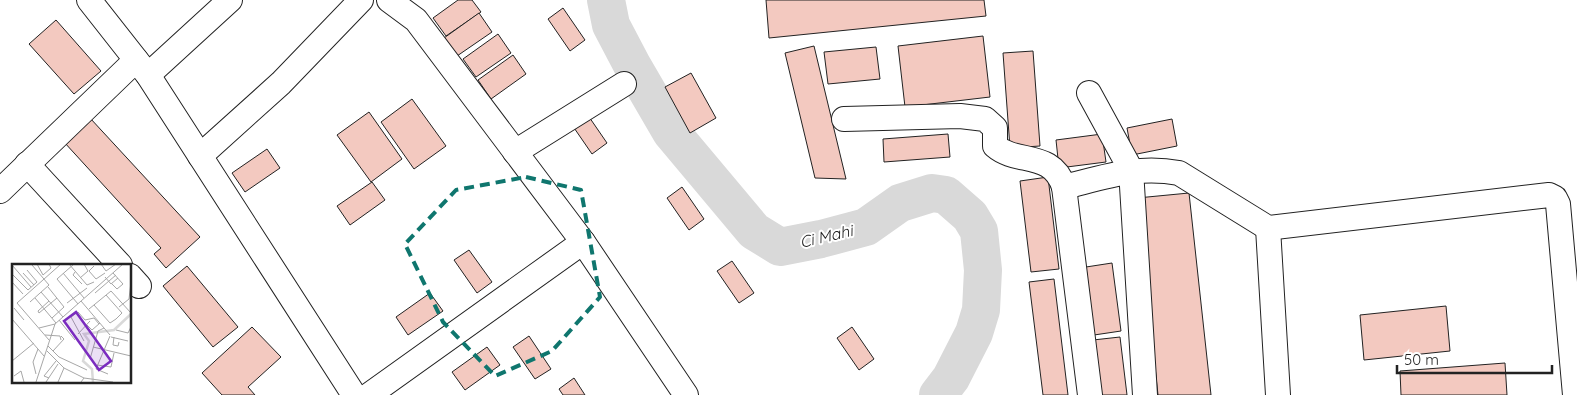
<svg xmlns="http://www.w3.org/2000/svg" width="1577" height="395" viewBox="0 0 1577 395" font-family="Quicksand,sans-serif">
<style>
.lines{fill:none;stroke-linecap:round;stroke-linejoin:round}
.river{stroke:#d9d9d9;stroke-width:38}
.building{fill:#f3c9c0;stroke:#222}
.minor-casing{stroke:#222;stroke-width:26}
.minor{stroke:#fff;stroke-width:24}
.marked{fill:none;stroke:#0f766e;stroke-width:4;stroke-dasharray:10 6;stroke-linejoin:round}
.labels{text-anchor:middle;stroke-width:4;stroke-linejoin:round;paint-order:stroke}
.water-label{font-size:16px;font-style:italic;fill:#222;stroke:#fff}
.inset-river{fill:none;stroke:#d9d9d9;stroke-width:2.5}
.inset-road{fill:none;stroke:#a7a7a7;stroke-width:1}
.view{fill:#7b2cbf;fill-opacity:0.15;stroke:#7b2cbf;stroke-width:2.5}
.inset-edge{fill:none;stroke:#222;stroke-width:2.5}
</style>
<rect width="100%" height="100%" fill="#fff"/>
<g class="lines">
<polyline class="river" points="606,0 611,25 632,65 671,132 754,231 780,247 821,239 866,227 900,203 932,193 946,195 970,216 979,231 983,270 981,310 974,333 951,378 938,395"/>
</g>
<g class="building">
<polygon points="458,0 472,0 481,12 446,36 433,18"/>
<polygon points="766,0 984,0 986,16 769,38"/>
<polygon points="563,8 585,40 570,51 548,19"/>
<polygon points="479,13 492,32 457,56 444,38"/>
<polygon points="56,20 101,71 74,94 29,44"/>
<polygon points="498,34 511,53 476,77 463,59"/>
<polygon points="983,36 990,97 905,107 898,46"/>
<polygon points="814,46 846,179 815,178 785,53"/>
<polygon points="876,47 880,79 828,84 824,52"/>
<polygon points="1033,51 1040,146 1010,148 1003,53"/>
<polygon points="513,55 526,74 491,99 478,80"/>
<polygon points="691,73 716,118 690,133 665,87"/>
<polygon points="412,99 446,146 414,169 381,122"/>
<polygon points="585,111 607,143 592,154 570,122"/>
<polygon points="369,112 402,159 371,182 337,135"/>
<polygon points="90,118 200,237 166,268 154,254 161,248 64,142"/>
<polygon points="1172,119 1177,146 1132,155 1127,128"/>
<polygon points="948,134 950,157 884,162 883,139"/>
<polygon points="1102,134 1106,162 1059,168 1056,140"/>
<polygon points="267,149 280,168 245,192 232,173"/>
<polygon points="1048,177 1059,269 1031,272 1020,181"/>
<polygon points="372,182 385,200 350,225 337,206"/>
<polygon points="682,187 704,219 689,230 667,198"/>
<polygon points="1189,193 1211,395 1158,395 1137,198"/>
<polygon points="469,250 492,282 477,293 454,260"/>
<polygon points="732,261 754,293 739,303 717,271"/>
<polygon points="1112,263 1121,331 1094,335 1086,267"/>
<polygon points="187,266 238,327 213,347 163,286"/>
<polygon points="1054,279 1068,395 1043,395 1029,282"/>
<polygon points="430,293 443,311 408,335 396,317"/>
<polygon points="1446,306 1450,351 1364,360 1360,315"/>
<polygon points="252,327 281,357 248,387 255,395 222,395 202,373"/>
<polygon points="852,327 874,359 859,370 837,338"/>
<polygon points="529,336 551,369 535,379 513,347"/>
<polygon points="1120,337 1127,395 1099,395 1093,340"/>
<polygon points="487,347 500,365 465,390 452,372"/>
<polygon points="1505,363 1507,395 1401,395 1400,371"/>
<polygon points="574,378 585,395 563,395 559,389"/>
</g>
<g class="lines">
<g class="minor-casing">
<g id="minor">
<polyline points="89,0 148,75 354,395"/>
<polyline points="389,0 416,20 583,242 686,395"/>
<polyline points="148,75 230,0"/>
<polyline points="1089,93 1131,170 1145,395"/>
<path d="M844 119 960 116 985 119 995 128V146C1017 165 1052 150 1064 187 1105 177 1137 165 1179 173L1268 228 1549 195 1555 198 1558 204 1575 395"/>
<polyline points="515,152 624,84"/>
<polyline points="200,156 281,83 361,0"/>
<polyline points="27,164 120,265"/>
<polyline points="1064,187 1090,395"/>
<polyline points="0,191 136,60"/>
<polyline points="1268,228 1278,395"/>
<polyline points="130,276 139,286"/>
<polyline points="369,395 583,242"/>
</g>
</g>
<use href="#minor" class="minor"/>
</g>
<path class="marked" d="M526 177 581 190 600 297 552 351 495 376 443 322 405 244 456 190Z"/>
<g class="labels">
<g class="water-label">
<text transform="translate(826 236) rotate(-13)" y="6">Ci Mahi</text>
</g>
</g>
<g transform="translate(12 264)">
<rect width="119" height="119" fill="#fff"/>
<path class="inset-river" d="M81 118 80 105 71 97 77 77 72 70 102 66 119 50"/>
<path class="inset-road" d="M25 0 31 11 39 4 37 0M57 0 75 21 82 18M62 0 45 15 66 40M89 0 94 7 104 0M0 1 19 23M82 2 77 7 84 15 93 9M63 8 61 11 70 20M11 9 22 21M51 9 72 34M0 10 16 26 25 18 15 6M93 13 99 20 106 14M68 14 76 7 72 0M0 18 11 30M100 20 105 25 111 20 101 9M36 23 52 43 40 54M29 28 51 53M83 29 104 11M23 34 44 59M37 37 26 47 27 49 45 34M69 37 98 71M18 38 37 21 20 1M55 39 75 24M82 41 98 59 104 55 110 49 94 31M107 43 117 35 119 18M2 44 12 56M77 45 99 27 119 49M0 55 32 92M47 56 63 76M75 61 80 66 88 59M27 64 43 60M104 66 116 69 119 63M66 70 78 57M33 71 48 72 49 76M99 73 116 77M102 73 101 81 106 82 107 78M37 76 5 39 49 0M72 77 59 53 66 48 73 56 82 54 87 60M36 82 47 93 75 106M81 83 119 92M35 87 52 104 72 114M41 87 52 75 49 72M78 95 86 67 92 64M0 97 22 79M85 101 99 103 102 89M24 110 21 98 26 85M96 110 84 105 98 72M2 112 9 107 12 118M37 114 32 112 44 97M24 118 43 60 111 0M34 118 46 100M46 118 52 104M69 118 72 114 101 118"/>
<path class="view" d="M64 48 99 97 87 106 52 57Z"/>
<rect width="119" height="119" class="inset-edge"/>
</g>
<path d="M1397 365v8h155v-8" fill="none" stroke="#222222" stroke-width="2.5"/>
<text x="1404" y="365" font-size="15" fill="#222222" stroke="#ffffff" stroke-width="4" paint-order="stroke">50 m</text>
</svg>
